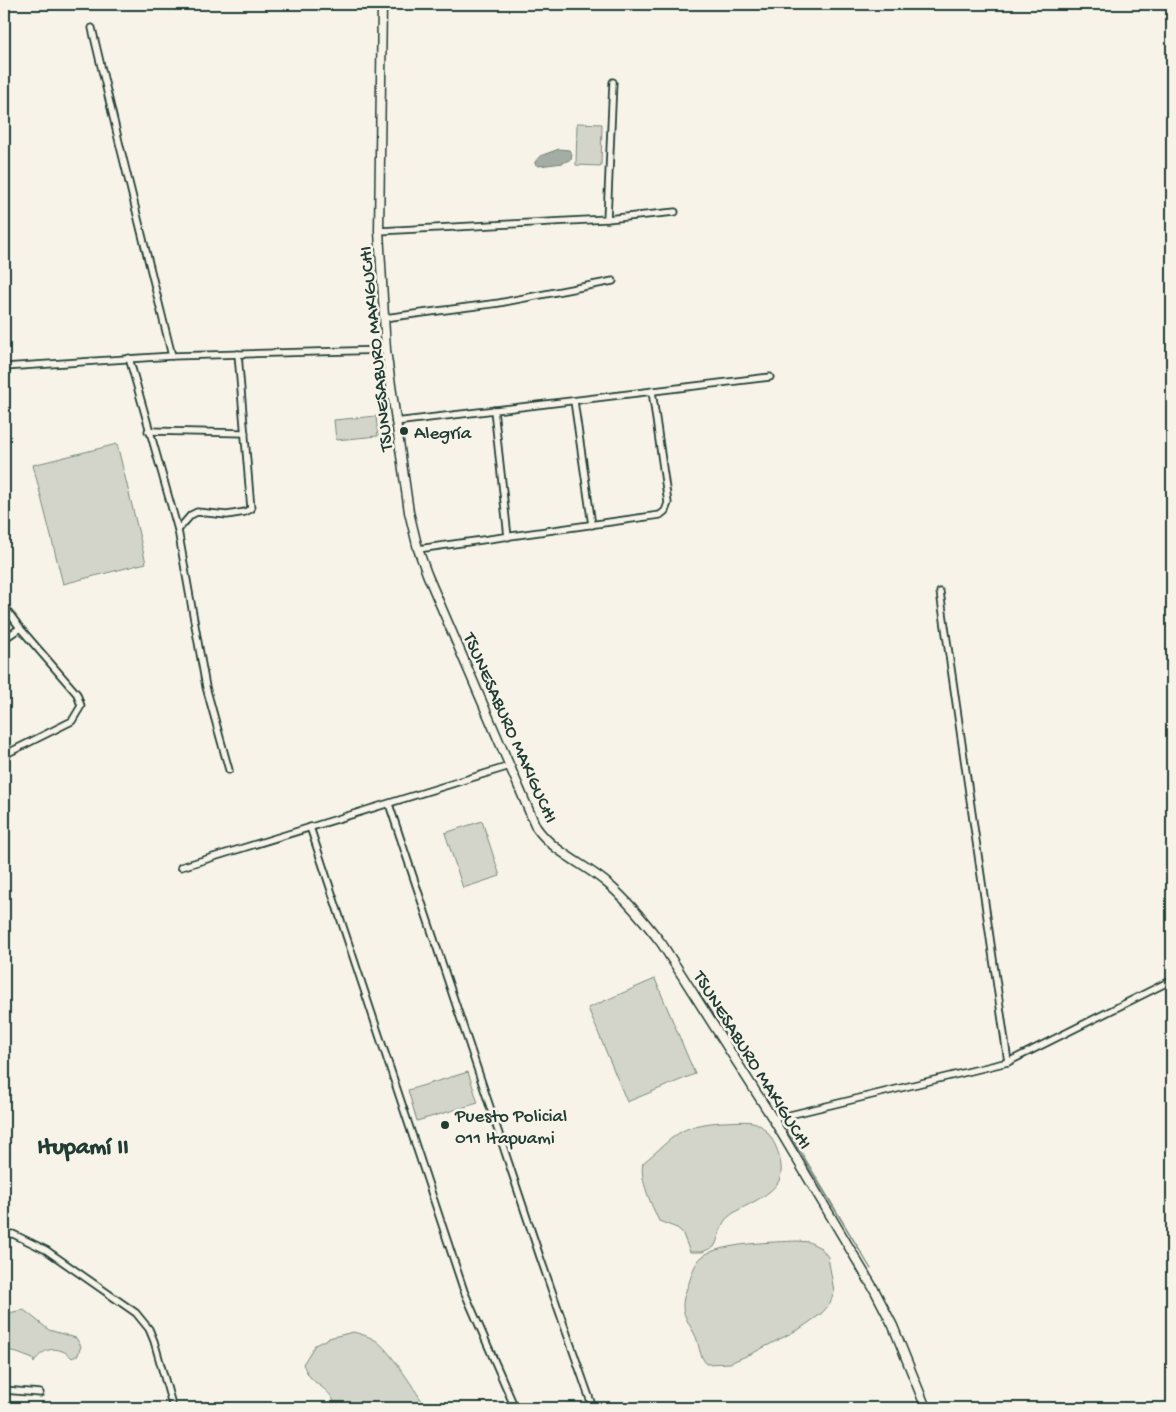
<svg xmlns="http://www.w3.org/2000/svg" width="1176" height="1412" viewBox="0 0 1176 1412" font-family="'Gochi Hand',sans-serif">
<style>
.green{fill:#d3d5ca;stroke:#79897f}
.water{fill:#a4ada3;stroke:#6f8077}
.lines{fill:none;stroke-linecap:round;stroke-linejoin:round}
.street-casing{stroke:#1f3d34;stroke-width:9}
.secondary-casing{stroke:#1f3d34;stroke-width:11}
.street{stroke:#f7f3e8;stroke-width:5.5}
.secondary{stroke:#f7f3e8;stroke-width:8}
.poi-dot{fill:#1f3d34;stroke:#f7f3e8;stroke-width:2}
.labels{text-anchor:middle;stroke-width:5;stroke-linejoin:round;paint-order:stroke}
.street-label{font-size:19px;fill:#1f3d34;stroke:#f7f3e8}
.poi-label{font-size:19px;fill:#1f3d34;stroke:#f7f3e8;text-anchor:start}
.district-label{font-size:24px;font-weight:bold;fill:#1f3d34;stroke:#f7f3e8}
</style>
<rect width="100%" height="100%" fill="#f7f3e8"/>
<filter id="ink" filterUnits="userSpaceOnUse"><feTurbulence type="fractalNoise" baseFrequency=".02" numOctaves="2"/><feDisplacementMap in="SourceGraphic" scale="10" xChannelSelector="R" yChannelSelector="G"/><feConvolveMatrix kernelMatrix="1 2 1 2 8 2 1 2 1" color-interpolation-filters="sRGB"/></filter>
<g filter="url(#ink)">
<g class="green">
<polygon points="577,123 602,124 601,166 576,165"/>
<polygon points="376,416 378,436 336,440 334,420"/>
<polygon points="117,444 146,563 63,584 33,465"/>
<polygon points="482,821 500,876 463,888 445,833"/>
<polygon points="655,979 695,1074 627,1102 588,1008"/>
<polygon points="468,1072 478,1103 417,1121 408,1090"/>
<path d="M722 1122C731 1122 749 1120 756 1123 773 1130 789 1169 777 1184 764 1201 739 1206 726 1219 720 1226 719 1239 714 1247L702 1252H690L682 1232 677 1228 659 1221C652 1206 639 1179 643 1163 675 1137 677 1125 722 1122Z"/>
<path d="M797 1241 809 1242 821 1248 828 1257 834 1291 830 1304 821 1314 801 1328 753 1353 730 1363 707 1364C698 1356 700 1343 694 1333 682 1312 679 1307 689 1283 692 1274 694 1263 703 1256 721 1243 775 1242 797 1241Z"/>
<path d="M24 1310 49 1330 76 1338 81 1346 78 1355 72 1358C69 1355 66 1352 62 1351 50 1346 39 1353 34 1363L33 1359 4 1348V1317L13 1312Z"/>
<path d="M353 1332C361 1334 368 1336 375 1340 388 1347 418 1394 426 1408H335C335 1393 320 1388 311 1378 307 1374 305 1368 303 1364L315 1345 329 1338Z"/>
</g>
<g class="water">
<polygon points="559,149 569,150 572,154 571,159 563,163 539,166 535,164 535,162 540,156"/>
<polygon points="784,1123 871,1269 782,1124"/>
</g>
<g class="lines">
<g class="street-casing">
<g id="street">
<polyline points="92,28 119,142 172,356"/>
<polyline points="607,219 675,212"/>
<polyline points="379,231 607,219 613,82"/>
<polyline points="384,318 499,303 613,281"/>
<polyline points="129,358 178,530 206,687 229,770"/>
<polyline points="4,367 172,356 386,350"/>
<polyline points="574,401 592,525"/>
<polyline points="494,410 508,537"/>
<polyline points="395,422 770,377"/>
<polyline points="148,431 245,433"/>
<polyline points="178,530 191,515 197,512 227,515 245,512 251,509 238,354"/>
<polyline points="418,549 660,515 665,511 668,503 652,391"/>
<polyline points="940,592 1008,1062"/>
<polyline points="4,606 20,628 77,694 81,706 72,721 4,755"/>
<polyline points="4,639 20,628"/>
<polyline points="389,804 540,1257 593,1408"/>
<polyline points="310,827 464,1291 515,1408"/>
<polyline points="181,867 510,766"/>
<polyline points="773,1119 1008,1062 1172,980"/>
<polyline points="4,1234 13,1234 46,1250 136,1313 149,1329 154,1341 173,1408"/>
<polyline points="4,1390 40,1393"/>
</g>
</g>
<g class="secondary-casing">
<path id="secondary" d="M382 4 379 231 386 350 409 512 418 549 427 574 536 827C554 853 585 864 608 884 628 901 646 923 662 944L773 1119 875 1291 893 1326 926 1408"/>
</g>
<use href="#street" class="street"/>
<use href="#secondary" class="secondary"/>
</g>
</g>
<g class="poi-dot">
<circle cx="404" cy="431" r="5"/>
<circle cx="445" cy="1125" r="5"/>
</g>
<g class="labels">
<g class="street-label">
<text transform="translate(374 349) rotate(-96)" y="7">TSUNESABURO MAKIGUCHI</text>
<text transform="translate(512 727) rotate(66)" y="7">TSUNESABURO MAKIGUCHI</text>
<text transform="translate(754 1059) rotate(58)" y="7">TSUNESABURO MAKIGUCHI</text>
</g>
<g class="poi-label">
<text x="414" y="438">Alegría</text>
<text x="455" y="1121">Puesto Policial<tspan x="455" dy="22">011 Itapuami</tspan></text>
</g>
<g class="district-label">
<text x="83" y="1153">Itupamí II</text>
</g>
</g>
<rect width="1176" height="1412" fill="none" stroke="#f7f3e8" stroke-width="20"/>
<rect x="10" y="10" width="1156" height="1392" fill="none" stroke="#1f3d34" stroke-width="2" filter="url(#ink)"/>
</svg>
